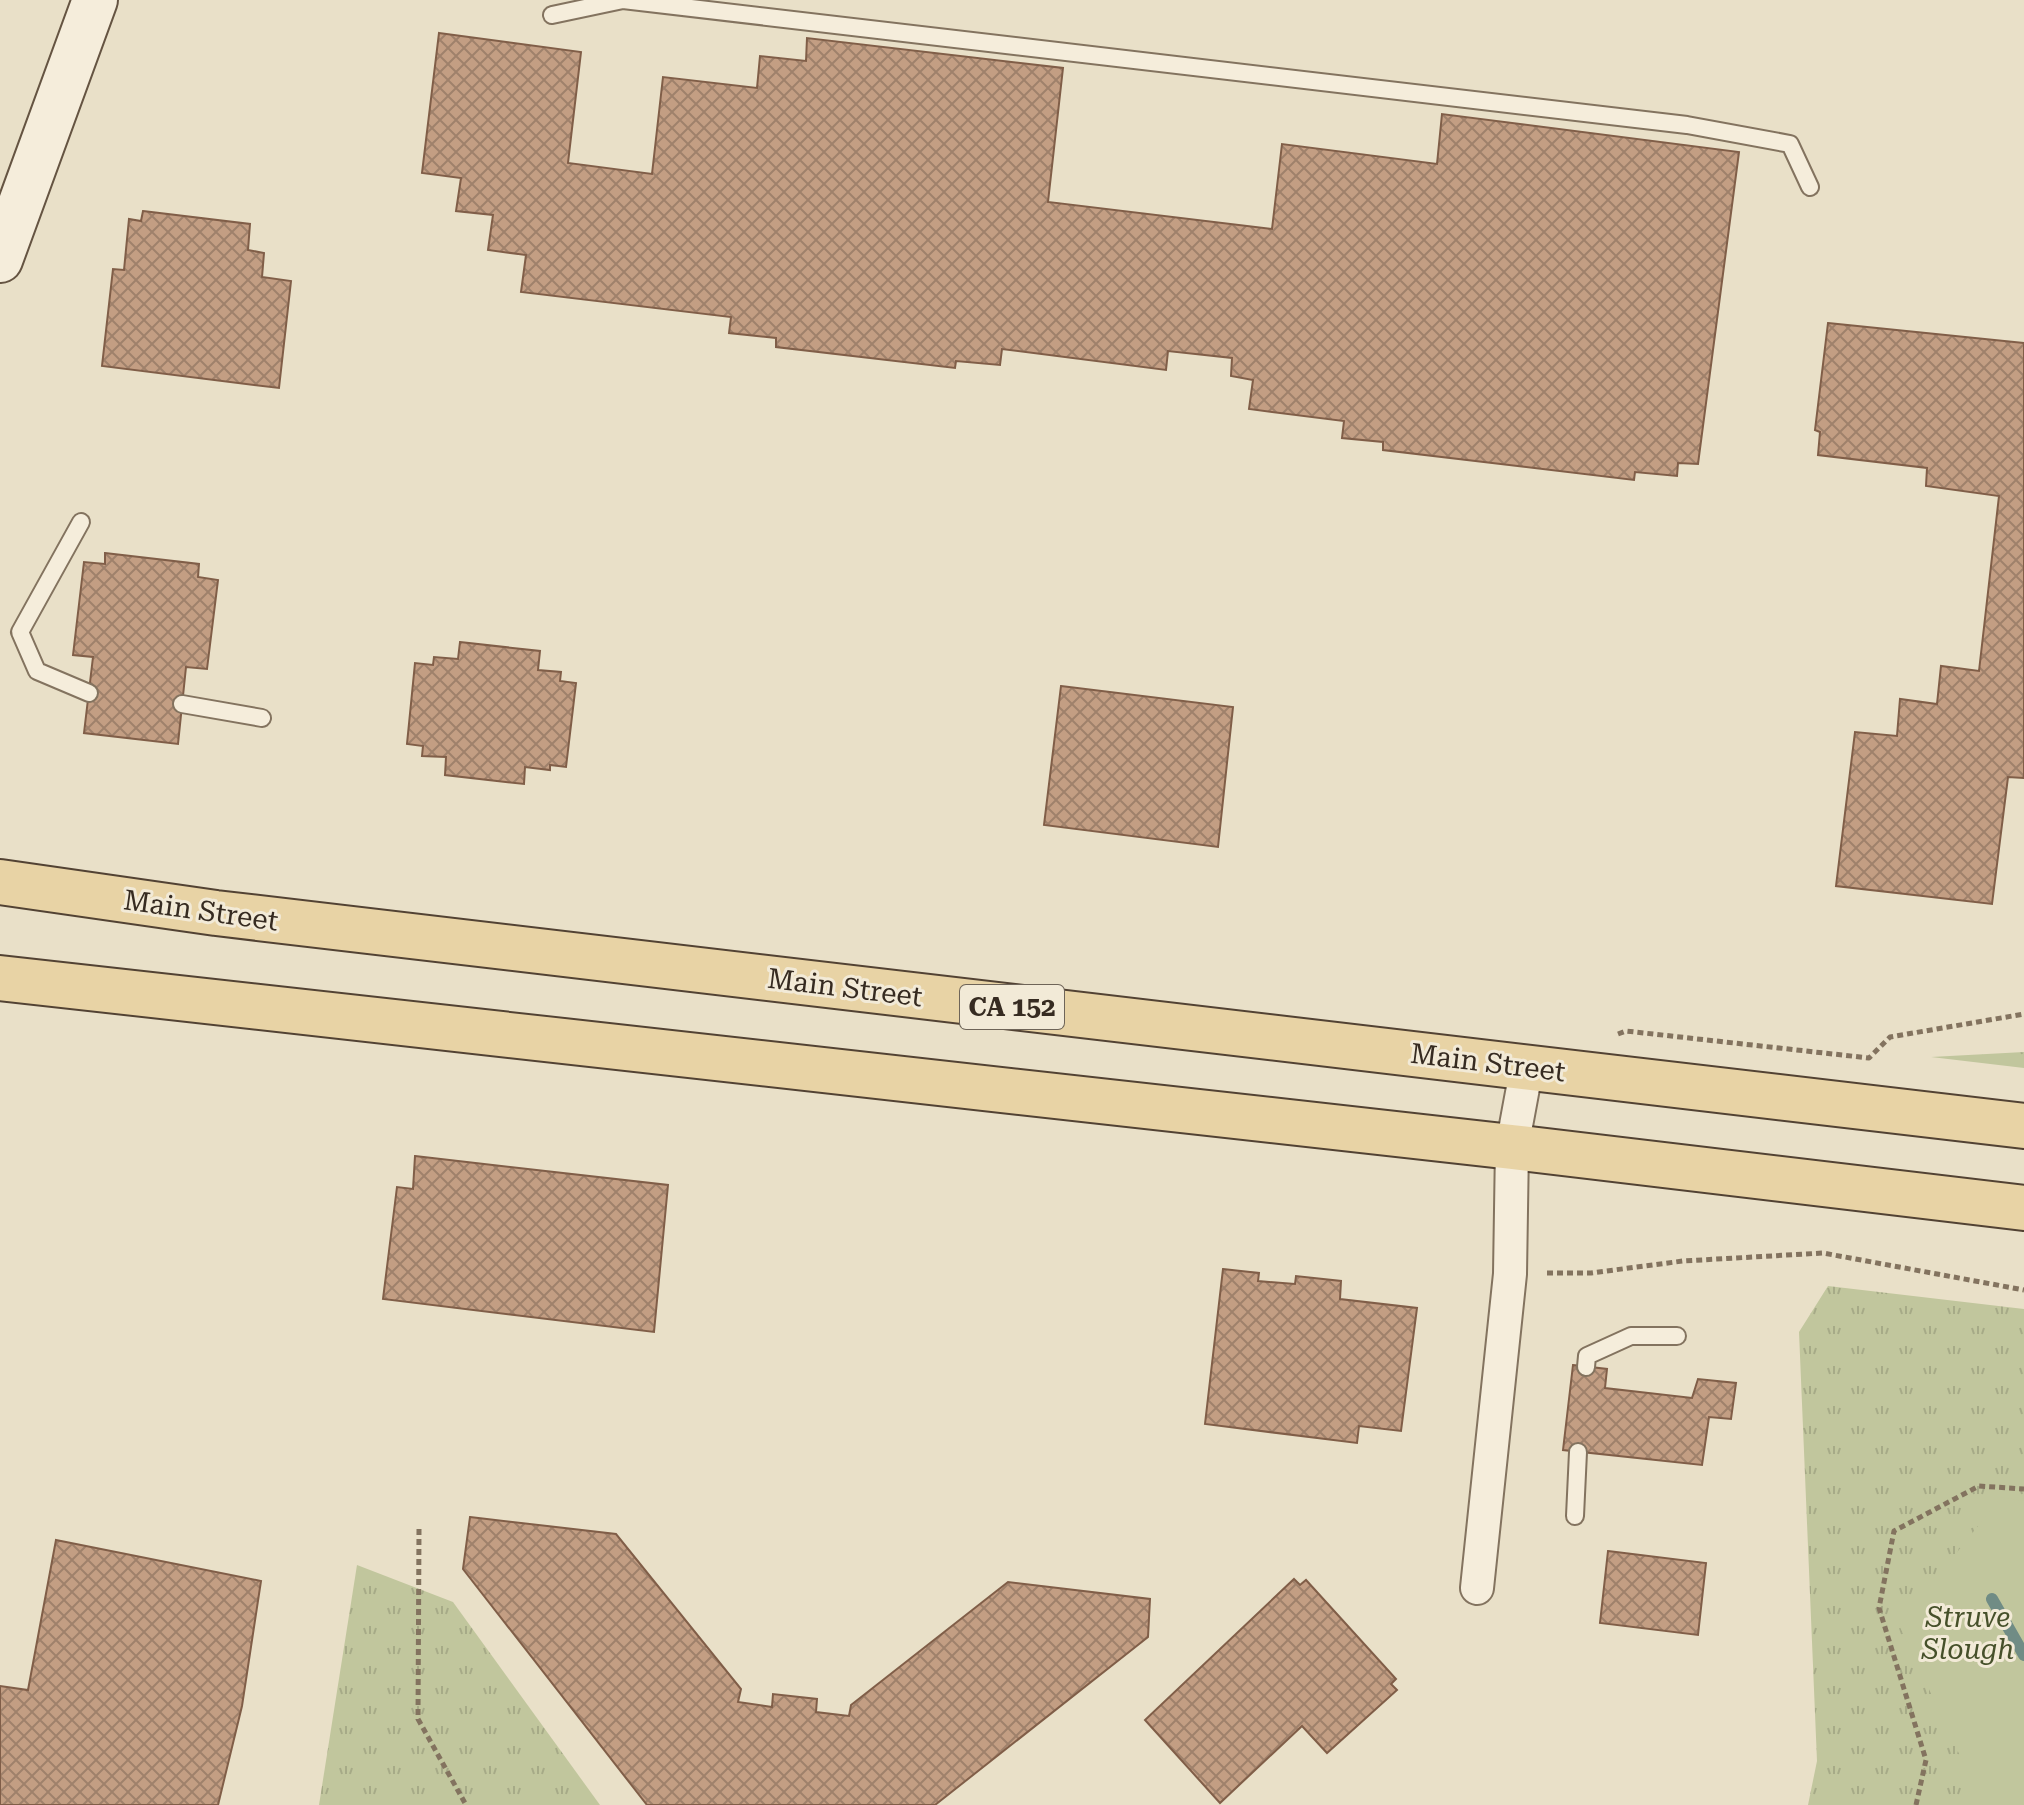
<svg xmlns="http://www.w3.org/2000/svg" width="2024" height="1805" viewBox="0 0 2024 1805" font-family="'Roboto Serif',serif">
<style>
.grass{fill:url(#grass-tufts)}
.park{fill:#c1c69d}
.lines{fill:none;stroke-linecap:round;stroke-linejoin:round}
.stream{stroke:#708c85;stroke-width:12}
.building{fill:url(#building-cross-hatch);stroke:#805e48;stroke-width:2}
.service-casing{stroke:#83735f;stroke-width:20}
.minor-casing{stroke:#83735f;stroke-width:36}
.secondary-casing{stroke:#655442;stroke-width:48}
.primary-casing{stroke:#524233;stroke-width:48}
.path{stroke:#83735f;stroke-width:5;stroke-dasharray:6 4;stroke-linecap:butt}
.service{stroke:#f5eddb;stroke-width:16}
.minor{stroke:#f5eddb;stroke-width:32}
.secondary{stroke:#f5eddb;stroke-width:44}
.primary{stroke:#e8d3a5;stroke-width:44}
.labels{text-anchor:middle;stroke-width:6;stroke-linejoin:round;paint-order:stroke}
.shield{fill:#f2ead7;stroke:#6e6458;stroke-width:2}
.shield-label{font-size:26px;font-weight:bold;fill:#362b21}
.street-label{font-size:28px;fill:#362b21;stroke:#f2ead7}
.park-label{font-size:28px;font-style:italic;fill:#46502a;stroke:#f2ead7}
</style>
<defs>
<pattern id="grass-tufts" width="24" height="20" patternUnits="userSpaceOnUse" patternTransform="scale(2)"><rect width="24" height="20" fill="#c1c69d"/><path d="M3 7l-1-3M5 7V3M7 7l1-3M15 17l-1-3M17 17v-4M19 17l1-3" fill="none" stroke="#a6aa87"/></pattern>
<pattern id="building-cross-hatch" width="8" height="8" patternUnits="userSpaceOnUse" patternTransform="scale(2)"><rect width="8" height="8" fill="#c39e83"/><path d="M0 0l8 8M0 8l8-8" fill="none" stroke="#9f816b"/></pattern>
</defs>
<rect width="100%" height="100%" fill="#e9e0c8"/>
<g class="grass">
<polygon points="2024,1052 2024,1068 1931,1057"/>
<polygon points="1828,1286 2024,1309 2024,1805 1808,1805 1817,1761 1799,1332"/>
<polygon points="357,1565 453,1602 600,1805 319,1805"/>
</g>
<polygon class="park" points="2001,1497 2024,1501 2024,1805 1983,1805 1899,1625"/>
<g class="lines">
<polyline class="stream" points="1992,1599 2024,1655"/>
</g>
<g class="building">
<polygon points="439,33 581,52 568,163 652,174 663,77 757,88 760,56 806,61 807,38 1063,68 1048,202 1272,229 1282,144 1437,164 1442,114 1739,152 1698,464 1678,463 1677,476 1635,472 1634,480 1383,450 1383,442 1342,438 1344,421 1249,409 1253,380 1231,376 1232,358 1168,351 1166,370 1002,349 1000,365 956,361 955,368 776,347 776,338 729,333 731,317 521,292 526,255 488,250 493,215 456,211 461,178 422,173"/>
<polygon points="143,211 250,224 248,250 264,253 262,277 291,281 279,388 102,366 113,269 124,270 129,219 141,221"/>
<polygon points="1828,323 2024,343 2024,778 2008,777 1992,904 1836,886 1855,732 1897,736 1900,699 1937,704 1941,666 1979,671 1999,496 1926,486 1927,468 1818,455 1820,432 1815,430"/>
<polygon points="105,553 199,564 198,577 218,580 207,669 186,667 178,744 84,733 93,657 73,655 84,562 105,564"/>
<polygon points="460,642 540,651 538,670 561,672 560,681 576,683 566,767 550,765 550,770 525,767 524,784 445,775 446,757 422,756 423,746 407,744 415,663 433,665 434,657 458,659"/>
<polygon points="1061,686 1233,707 1218,847 1044,825"/>
<polygon points="415,1156 668,1185 654,1332 383,1299 397,1187 413,1189"/>
<polygon points="1223,1269 1259,1273 1258,1281 1295,1284 1296,1276 1341,1281 1340,1299 1417,1308 1401,1431 1359,1426 1357,1443 1205,1424"/>
<polygon points="1573,1365 1607,1369 1605,1388 1692,1398 1698,1379 1736,1383 1731,1419 1709,1417 1702,1465 1563,1450"/>
<polygon points="470,1517 616,1534 741,1689 738,1702 772,1707 773,1694 817,1699 816,1712 849,1716 851,1705 1008,1582 1150,1599 1148,1637 935,1805 647,1805 463,1569"/>
<polygon points="56,1540 261,1581 242,1706 218,1805 0,1805 0,1686 28,1690"/>
<polygon points="1608,1551 1706,1563 1698,1635 1600,1623"/>
<polygon points="1294,1579 1300,1585 1306,1580 1396,1679 1391,1684 1397,1690 1327,1753 1302,1726 1220,1803 1145,1720"/>
</g>
<g class="lines">
<g class="service-casing">
<g id="service">
<polyline points="552,15 623,0 1687,125 1790,144 1810,187"/>
<polyline points="81,522 20,632 37,671 89,693"/>
<polyline points="182,704 262,718"/>
<polyline points="1586,1367 1587,1356 1631,1336 1677,1336"/>
<polyline points="1575,1516 1578,1452"/>
</g>
</g>
<g class="minor-casing">
<polyline id="minor" points="1477,1588 1510,1274 1512,1147 1527,1066"/>
</g>
<g class="secondary-casing">
<polyline id="secondary" points="0,260 95,0"/>
</g>
<g class="primary-casing">
<g id="primary">
<polyline points="0,882 216,913 2024,1126"/>
<polyline points="0,978 1512,1147 2024,1208"/>
</g>
</g>
<g class="path">
<polyline points="1618,1034 1626,1031 1869,1058 1890,1037 2024,1014"/>
<polyline points="1547,1273 1591,1273 1683,1261 1823,1253 2024,1290"/>
<polyline points="419,1529 418,1719 466,1805"/>
<polyline points="1916,1805 1926,1760 1879,1608 1894,1531 1979,1486 2024,1489"/>
</g>
<use href="#service" class="service"/>
<use href="#minor" class="minor"/>
<use href="#secondary" class="secondary"/>
<use href="#primary" class="primary"/>
</g>
<g class="labels">
<rect class="shield" x="960" y="985" width="104" height="44" rx="6"/>
<g class="shield-label">
<text x="1012" y="1016">CA 152</text>
</g>
<g class="street-label">
<text transform="translate(201 910) rotate(8)" y="10">Main Street</text>
<text transform="translate(845 987) rotate(7)" y="10">Main Street</text>
<text transform="translate(1488 1062) rotate(7)" y="10">Main Street</text>
</g>
<g class="park-label">
<text x="1968" y="1627">Struve<tspan x="1968" dy="32">Slough</tspan></text>
</g>
</g>
</svg>
